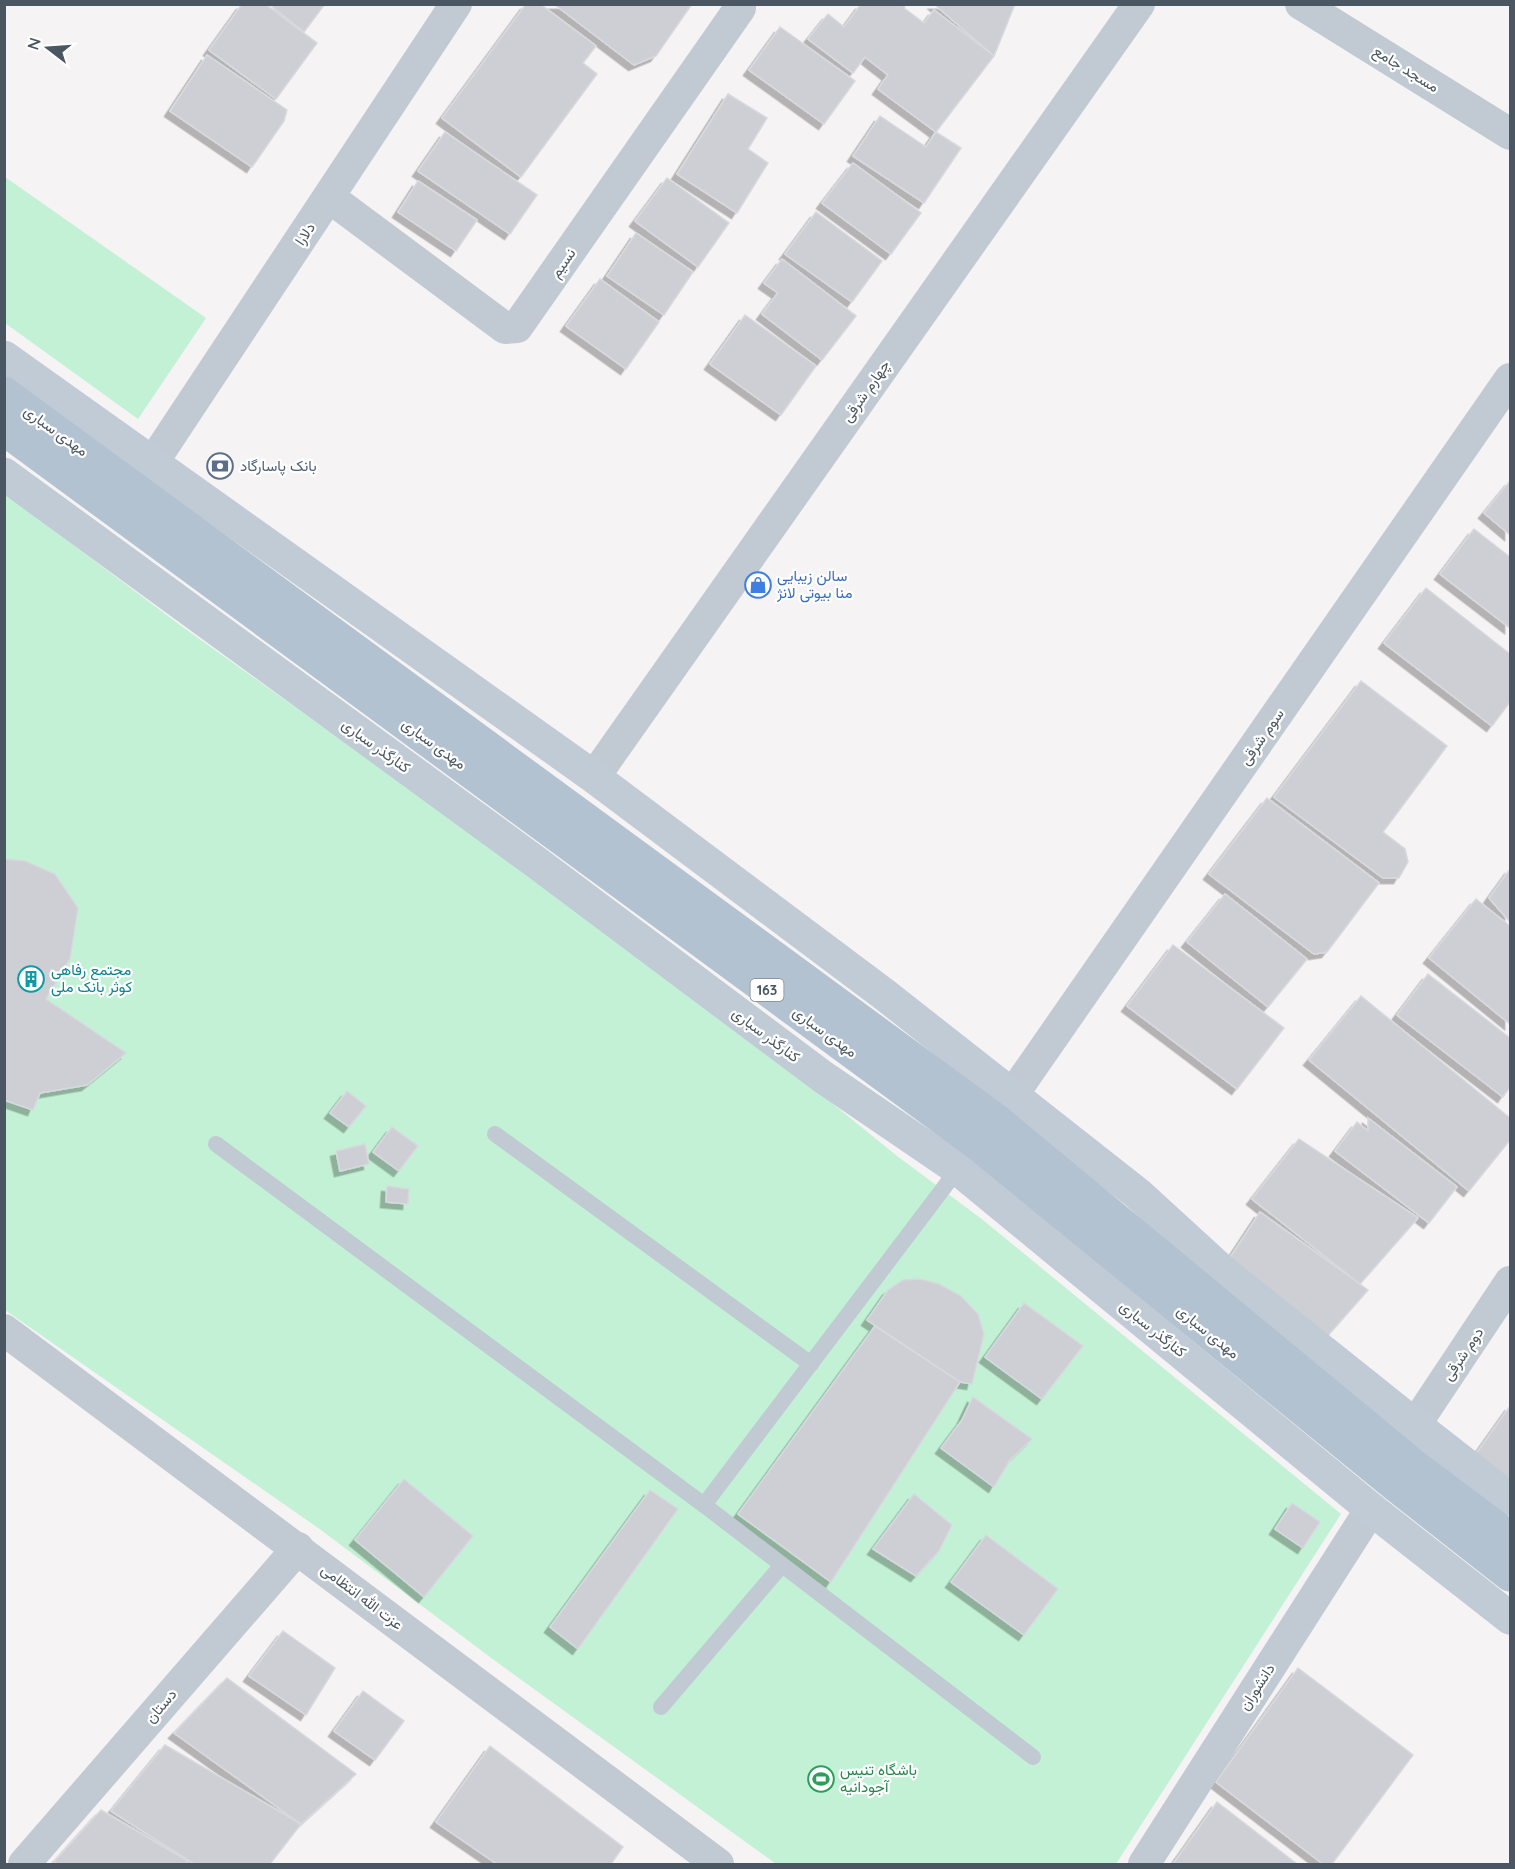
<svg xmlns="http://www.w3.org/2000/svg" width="1515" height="1869" viewBox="0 0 1515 1869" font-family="Quicksand,Vazirmatn,sans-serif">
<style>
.green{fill:#c3f1d5}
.building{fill:#cdcfd5;stroke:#d7d9de;stroke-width:1.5;filter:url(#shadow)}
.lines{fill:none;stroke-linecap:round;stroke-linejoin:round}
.service{stroke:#c1cad2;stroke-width:16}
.minor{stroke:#c1cad2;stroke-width:32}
.secondary{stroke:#c1cbd6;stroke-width:33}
.primary{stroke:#b3c2d1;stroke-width:33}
.labels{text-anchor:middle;stroke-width:4.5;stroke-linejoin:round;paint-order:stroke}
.shield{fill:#fff;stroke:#808990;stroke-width:1.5}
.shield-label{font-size:14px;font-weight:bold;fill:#4a5661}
.street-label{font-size:15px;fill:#4a5661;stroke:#fff}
.service-label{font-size:15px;fill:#4e5e75;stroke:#fff;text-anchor:start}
.shop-label{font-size:15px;fill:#366cbe;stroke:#fff;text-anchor:start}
.culture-label{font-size:15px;fill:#0d838f;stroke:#fff;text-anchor:start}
.leisure-label{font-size:15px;fill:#27864d;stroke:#fff;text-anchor:start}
</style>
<defs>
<filter id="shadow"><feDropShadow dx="-5.5" dy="5.5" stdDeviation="0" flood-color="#0004"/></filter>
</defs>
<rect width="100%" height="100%" fill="#f5f3f3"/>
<g class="green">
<polygon points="5,177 206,318 138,419 5,323"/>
<polygon points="4,493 184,628 469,831 753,1039 897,1156 983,1220 1341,1514 1116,1864 776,1864 494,1660 321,1530 5,1310"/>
</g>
<g class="building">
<polygon points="242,4 265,4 317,43 276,99 209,50"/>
<polygon points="269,4 325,4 304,32"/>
<polygon points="526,4 540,4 596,46 583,63 597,74 521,177 442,118"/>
<polygon points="554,4 692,4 656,56 634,65"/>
<polygon points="861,4 906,4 904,8 924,23 934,10 994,56 936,132 878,89 888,75 865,57 853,73 808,39 828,14 844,27"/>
<polygon points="934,4 1015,4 994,56"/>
<polygon points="780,27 855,81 824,124 749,70"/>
<polygon points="207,55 287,110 284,121 252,167 170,111"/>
<polygon points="728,94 767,118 748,149 768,163 737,213 677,174"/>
<polygon points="880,116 926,147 936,132 961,148 924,203 853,156"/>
<polygon points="445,132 537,195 510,234 418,171"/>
<polygon points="853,163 921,213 891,254 822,203"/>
<polygon points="667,178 729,223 698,267 635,221"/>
<polygon points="418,181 477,220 456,251 398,212"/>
<polygon points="816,212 882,261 852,302 785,254"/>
<polygon points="636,233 693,272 664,315 607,276"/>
<polygon points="782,259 856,316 822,360 762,314 778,293 764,283"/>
<polygon points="600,279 659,322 626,369 566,326"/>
<polygon points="745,315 816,366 781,415 710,364"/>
<polygon points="1510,481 1510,535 1484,513"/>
<polygon points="1474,529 1510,557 1510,628 1440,574"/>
<polygon points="1426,588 1510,654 1510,702 1492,726 1384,643"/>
<polygon points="1361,681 1447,746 1383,832 1405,849 1408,862 1399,878 1383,878 1274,797"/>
<polygon points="1267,798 1379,883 1327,952 1314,954 1209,874"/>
<polygon points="4,859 25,861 55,874 78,908 70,959 46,999 126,1053 87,1085 40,1093 33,1110 4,1100"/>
<polygon points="1510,869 1510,922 1489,898"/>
<polygon points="1225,894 1307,959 1268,1007 1187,942"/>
<polygon points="1476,899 1510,926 1510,1024 1429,958"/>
<polygon points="1173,945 1284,1028 1237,1089 1127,1006"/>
<polygon points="1428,974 1510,1038 1510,1087 1503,1097 1397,1015"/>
<polygon points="1361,996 1510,1118 1510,1140 1469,1191 1309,1060"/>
<polygon points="347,1091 366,1106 349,1127 330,1113"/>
<polygon points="1368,1118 1457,1187 1429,1223 1335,1151 1357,1122 1368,1131"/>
<polygon points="392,1127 418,1146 399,1171 373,1152"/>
<polygon points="1299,1139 1418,1218 1360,1284 1252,1199"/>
<polygon points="365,1144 369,1164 340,1171 336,1151"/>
<polygon points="387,1186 409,1189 408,1204 386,1202"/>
<polygon points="1260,1212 1368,1290 1324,1340 1229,1259"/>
<polygon points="920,1279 939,1284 961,1296 978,1314 984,1334 972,1384 960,1382 867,1320 888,1290 903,1280"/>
<polygon points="1024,1303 1083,1346 1042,1399 985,1357"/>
<polygon points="875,1326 960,1382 831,1582 738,1514"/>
<polygon points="973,1397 1032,1439 1010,1460 994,1487 941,1448 962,1420"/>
<polygon points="1510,1406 1510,1487 1473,1458"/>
<polygon points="404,1479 473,1536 424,1597 355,1540"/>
<polygon points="650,1490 678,1509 578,1649 550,1627"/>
<polygon points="914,1494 952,1525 939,1551 916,1576 873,1549"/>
<polygon points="1292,1503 1320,1522 1303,1548 1275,1529"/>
<polygon points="986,1535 1058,1589 1024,1635 951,1582"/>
<polygon points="283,1631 335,1668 306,1715 249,1676"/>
<polygon points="1298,1668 1413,1755 1332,1864 1323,1864 1216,1782"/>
<polygon points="227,1678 356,1774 301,1824 174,1733"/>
<polygon points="363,1691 404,1721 375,1760 334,1731"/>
<polygon points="165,1745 301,1824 270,1864 194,1864 111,1811"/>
<polygon points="490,1746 623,1847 611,1864 497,1864 436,1822"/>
<polygon points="1217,1802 1297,1864 1173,1864"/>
<polygon points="101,1810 188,1861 186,1864 58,1864 54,1862"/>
</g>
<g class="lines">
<g class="service">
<polyline points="495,1134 811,1364"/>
<polyline points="216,1144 704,1505 958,1169"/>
<polyline points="704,1505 1033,1757"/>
<polyline points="661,1707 782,1565"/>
</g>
<g class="minor">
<polyline points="1301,4 1510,134"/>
<polyline points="329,197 505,328 517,327 740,8"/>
<polyline points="153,462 456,4"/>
<polyline points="594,777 1139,4"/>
<polyline points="1013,1094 1510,379"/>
<polyline points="4,1330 718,1864"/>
<polyline points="1415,1425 1510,1282"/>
<polyline points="24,1864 298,1548"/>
<polyline points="1144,1864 1371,1509"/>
</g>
<g class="secondary">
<polyline points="4,357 594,777 885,995 1138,1194 1221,1270 1415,1425 1510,1499"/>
<polyline points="4,474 533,860 823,1077 958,1169 1371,1509 1510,1618"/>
</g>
<g class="primary">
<polyline points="4,393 996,1120 1413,1465 1510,1538"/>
<polyline points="4,429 980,1146 1394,1484 1510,1575"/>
</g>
</g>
<defs>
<g id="bank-ring" transform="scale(1.35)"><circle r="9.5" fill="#fff" stroke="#5c6f8a" stroke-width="1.5"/><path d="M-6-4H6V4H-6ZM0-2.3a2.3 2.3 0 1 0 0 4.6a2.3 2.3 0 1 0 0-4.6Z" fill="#5c6f8a"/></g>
<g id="shop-ring" transform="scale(1.35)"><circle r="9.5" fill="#fff" stroke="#3f7fe0" stroke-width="1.5"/><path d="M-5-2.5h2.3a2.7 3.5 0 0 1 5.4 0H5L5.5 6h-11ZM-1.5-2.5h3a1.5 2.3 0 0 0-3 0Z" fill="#3f7fe0"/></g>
<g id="building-ring" transform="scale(1.35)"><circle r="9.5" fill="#fff" stroke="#0f9aa8" stroke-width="1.5"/><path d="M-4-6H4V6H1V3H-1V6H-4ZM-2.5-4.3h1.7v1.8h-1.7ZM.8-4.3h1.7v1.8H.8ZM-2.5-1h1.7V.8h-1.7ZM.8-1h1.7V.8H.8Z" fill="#0f9aa8"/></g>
<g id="stadium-ring" transform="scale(1.35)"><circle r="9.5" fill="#fff" stroke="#2e9e5b" stroke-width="1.5"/><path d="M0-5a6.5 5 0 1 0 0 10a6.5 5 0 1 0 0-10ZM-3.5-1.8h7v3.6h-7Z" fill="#2e9e5b"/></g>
</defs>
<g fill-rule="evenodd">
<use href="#bank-ring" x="220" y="466"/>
<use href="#shop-ring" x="758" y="585"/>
<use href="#building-ring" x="31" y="979"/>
<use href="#stadium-ring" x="821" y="1779"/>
</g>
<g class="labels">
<rect class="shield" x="750.5" y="979" width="33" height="22" rx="4.5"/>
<g class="shield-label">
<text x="767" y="995">163</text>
</g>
<g class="street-label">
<text transform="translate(1406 69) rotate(32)" y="5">مسجد جامع</text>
<text transform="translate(305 234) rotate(-56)" y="5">دلارا</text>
<text transform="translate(563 263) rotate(-55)" y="5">نسیم</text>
<text transform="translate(866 391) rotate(-55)" y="5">چهارم شرقی</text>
<text transform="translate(56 431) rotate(36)" y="5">مهدی سباری</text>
<text transform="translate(1262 737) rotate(-55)" y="5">سوم شرقی</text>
<text transform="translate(434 744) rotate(36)" y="5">مهدی سباری</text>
<text transform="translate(376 746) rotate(36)" y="5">کنارگذر سباری</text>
<text transform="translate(825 1032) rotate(36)" y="5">مهدی سباری</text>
<text transform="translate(766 1035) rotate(37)" y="5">کنارگذر سباری</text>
<text transform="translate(1153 1329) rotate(39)" y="5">کنارگذر سباری</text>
<text transform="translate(1208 1332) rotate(39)" y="5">مهدی سباری</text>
<text transform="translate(1463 1354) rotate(-56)" y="5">دوم شرقی</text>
<text transform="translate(362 1597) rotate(37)" y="5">عزت الله انتظامی</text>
<text transform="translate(1257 1687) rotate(-57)" y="5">دانشوران</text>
<text transform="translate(161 1706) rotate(-49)" y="5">دستان</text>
</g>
<g class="service-label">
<text x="240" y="471">بانک پاسارگاد</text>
</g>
<g class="shop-label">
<text x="777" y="581">سالن زیبایی<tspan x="777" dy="17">منا بیوتی لانژ</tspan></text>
</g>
<g class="culture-label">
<text x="51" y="975">مجتمع رفاهی<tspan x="51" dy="17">کوثر بانک ملی</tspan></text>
</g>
<g class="leisure-label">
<text x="840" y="1775">باشگاه تنیس<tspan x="840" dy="17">آجودانیه</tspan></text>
</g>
</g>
<rect width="1515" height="1869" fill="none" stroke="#4a5661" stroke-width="12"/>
<g transform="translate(48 48) rotate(287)" stroke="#ffffff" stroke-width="4.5" paint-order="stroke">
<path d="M0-4.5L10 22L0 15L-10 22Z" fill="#4a5661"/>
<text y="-9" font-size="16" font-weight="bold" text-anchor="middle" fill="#4a5661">N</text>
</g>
</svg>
